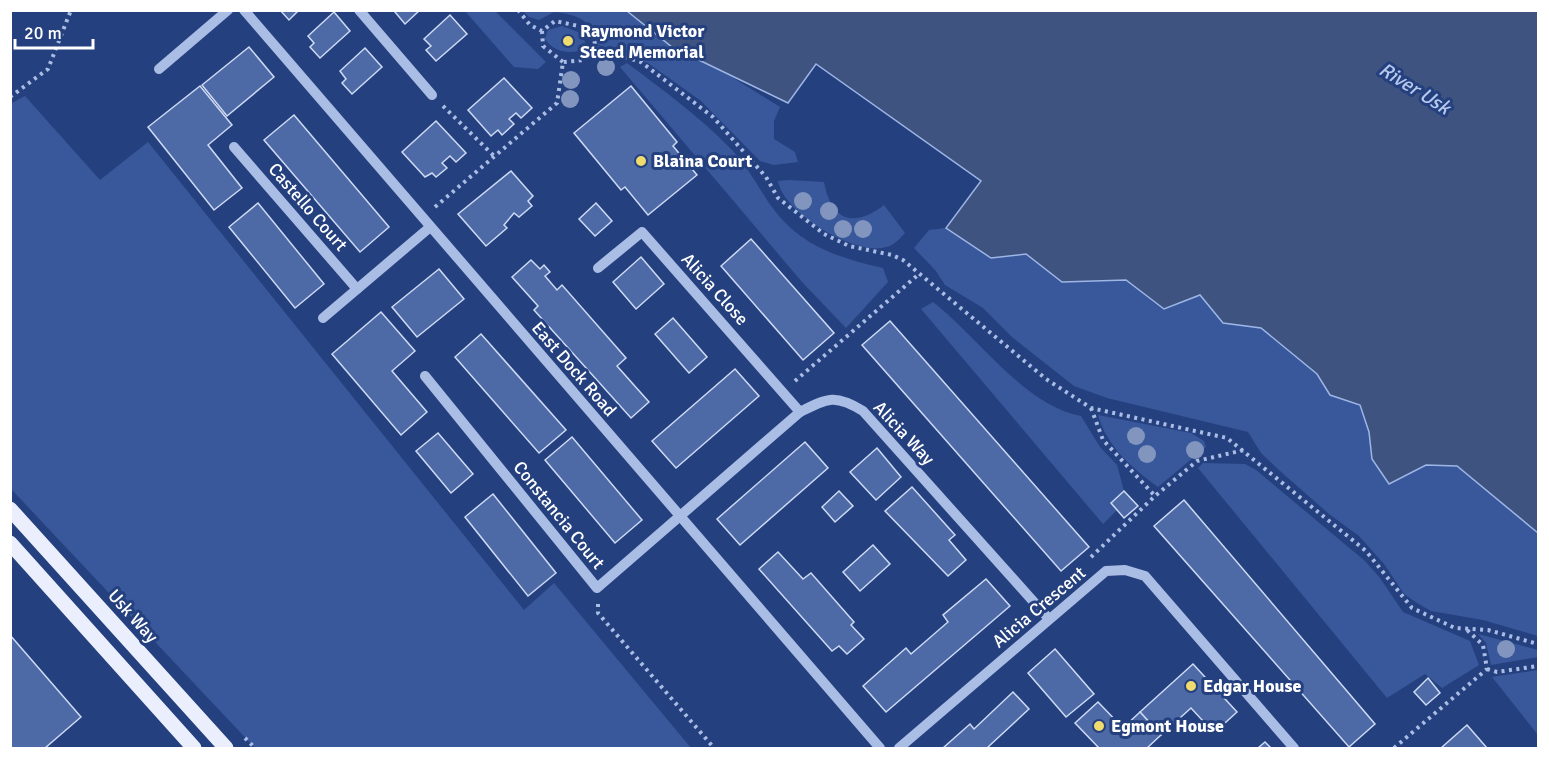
<svg xmlns="http://www.w3.org/2000/svg" width="1549" height="759" viewBox="0 0 1549 759" font-family="Signika,sans-serif">
<style>
.green{fill:#38589b}
.water{fill:#3e5380;stroke:#9eb6e6;stroke-width:1.5}
.building{fill:#4d69a6;stroke:#cddaf4;stroke-width:1.5}
.lines{fill:none;stroke-linecap:round;stroke-linejoin:round}
.path{stroke:#aabde5;stroke-width:4;stroke-dasharray:3 4.5;stroke-linecap:butt}
.minor{stroke:#aabde5;stroke-width:10}
.major{stroke:#ebeffd;stroke-width:15}
.tree{fill:#8195bf}
.poi-dot{fill:#efdb6e;stroke:#25407e;stroke-width:2}
.labels{text-anchor:middle;stroke-width:6;stroke-linejoin:round;paint-order:stroke}
.poi-label{font-size:18px;font-weight:bold;fill:#fff;stroke:#25407e;text-anchor:start}
.street-label{font-size:18px;fill:#fff;stroke:#25407e}
.water-label{font-size:20px;font-style:italic;fill:#b5c8ed;stroke:#25407e}
</style>
<rect width="100%" height="100%" fill="#25407e"/>
<g class="green">
<path d="M1055 10 1538 376V636L1483 620 1431 611 1417 603 1404 594 1384 564 1359 536 1329 514 1280 471 1261 453 1248 432 1107 398 1074 386 1012 337 983 308 945 285 936 271 914 248 929 230 946 228 981 181 816 64 788 103 732 77 780 107 774 121V139L795 152 798 162 774 165 760 161 701 101 648 63 598 45C594 21 577 14 554 12L539 20 529 17 523 11Z"/>
<polygon points="465,11 495,11 546,62 538,69 514,67"/>
<path d="M562 26 581 33 586 44 584 49C571 55 553 52 545 39L548 30Z"/>
<path d="M627 63C663 90 699 116 730 148 745 163 756 183 767 200 796 244 834 257 883 268L888 282 846 328 802 282 620 67Z"/>
<polygon points="25,96 100,180 148,142 524,610 554,583 691,748 255,748 11,489 10,104"/>
<path d="M789 180 824 182C831 220 853 229 884 205L905 233C899 240 892 247 882 248 851 253 783 212 778 181Z"/>
<path d="M933 302C977 336 1025 406 1081 416L1100 447 1117 465 1124 491 1111 502 1117 510 1103 524 921 309Z"/>
<path d="M1098 415 1191 433 1204 441 1206 447 1158 487C1132 468 1107 447 1098 415Z"/>
<polygon points="1203,463 1245,464 1256,470 1365,561 1380,578 1403,612 1470,641 1479,665 1442,688 1425,674 1387,698 1198,468"/>
<polygon points="1478,634 1538,650 1538,657 1491,665 1486,643"/>
<polygon points="1538,670 1538,735 1492,677"/>
</g>
<polygon class="water" points="627,11 1538,11 1538,533 1457,466 1426,465 1389,484 1372,459 1369,432 1360,405 1330,395 1317,374 1261,328 1223,323 1200,295 1164,309 1126,280 1062,282 1026,254 991,258 946,228 981,181 816,64 788,103 672,47"/>
<g class="building">
<polygon points="280,10 299,10 289,20"/>
<polygon points="397,10 420,10 405,24 395,12"/>
<polygon points="334,12 350,31 320,58 310,47 314,43 308,36"/>
<polygon points="450,15 467,34 436,61 426,50 431,46 424,39"/>
<polygon points="249,47 274,77 227,116 202,85"/>
<polygon points="365,48 382,67 352,94 342,83 346,79 340,71"/>
<polygon points="504,78 532,108 521,118 516,113 509,119 514,124 502,135 498,130 491,136 468,110"/>
<polygon points="200,86 232,125 208,145 242,188 214,210 148,127"/>
<polygon points="631,86 677,142 673,146 697,175 648,215 625,187 621,190 574,133"/>
<polygon points="294,115 389,227 360,252 264,140"/>
<polygon points="436,121 466,153 456,162 450,156 442,163 447,168 436,177 432,173 425,177 402,152"/>
<polygon points="511,171 533,196 528,201 532,206 519,217 514,213 504,225 507,228 486,246 458,214"/>
<polygon points="258,203 324,284 295,308 229,227"/>
<polygon points="596,203 612,221 595,236 579,219"/>
<polygon points="751,239 834,333 803,360 721,266"/>
<polygon points="641,257 664,284 636,309 613,282"/>
<polygon points="531,260 540,269 544,265 550,272 545,276 557,290 562,285 626,358 617,366 649,402 631,418 534,310 538,306 512,277"/>
<polygon points="439,269 464,299 417,337 392,307"/>
<polygon points="381,312 415,351 392,371 427,412 401,435 332,354"/>
<polygon points="673,318 707,357 689,373 655,334"/>
<polygon points="890,321 1089,547 1061,571 862,345"/>
<polygon points="481,334 566,430 539,453 455,357"/>
<polygon points="735,369 759,396 676,468 652,441"/>
<polygon points="438,433 473,474 451,493 416,451"/>
<polygon points="572,437 642,520 615,543 545,460"/>
<polygon points="805,442 828,468 740,545 717,519"/>
<polygon points="877,448 901,477 876,500 850,472"/>
<polygon points="912,487 955,535 949,540 966,560 948,576 885,511"/>
<polygon points="839,491 853,506 835,522 822,507"/>
<polygon points="1124,491 1138,506 1124,518 1111,503"/>
<polygon points="493,494 556,573 528,596 465,517"/>
<polygon points="1184,500 1375,724 1349,747 1154,526"/>
<polygon points="873,545 890,564 860,591 843,572"/>
<polygon points="778,552 803,579 811,573 854,622 851,625 864,639 847,654 839,646 832,651 759,569"/>
<polygon points="986,579 1010,606 886,712 863,686 906,648 911,654 948,622 943,615"/>
<polygon points="10,635 81,717 45,748 10,748"/>
<polygon points="1055,649 1094,694 1066,717 1028,673"/>
<polygon points="1193,664 1237,712 1214,733 1191,708 1161,735 1140,712"/>
<polygon points="1428,678 1440,693 1426,705 1414,692"/>
<polygon points="1013,692 1029,709 988,747 990,748 943,748 970,724 974,729"/>
<polygon points="1098,702 1123,728 1140,712 1161,735 1147,748 1099,748 1075,723"/>
<polygon points="1467,725 1487,748 1441,748"/>
<polygon points="1265,742 1271,748 1258,748"/>
</g>
<g class="lines">
<g class="path">
<polyline points="518,10 530,25 542,31 555,21 588,28 593,36 596,48 641,62 713,117 766,177 778,198 824,234 849,246 892,255 903,260 1046,379 1091,408 1227,438 1366,551 1412,608 1455,628 1488,630 1538,644"/>
<polyline points="542,31 543,46 563,62"/>
<polyline points="10,97 48,69 71,10"/>
<polyline points="443,106 494,156"/>
<polyline points="435,207 557,103 563,62 584,60 596,48"/>
<polyline points="795,381 919,274"/>
<polyline points="1091,408 1103,440 1155,496"/>
<polyline points="1091,557 1155,496 1197,461 1244,450"/>
<polyline points="598,604 598,613 714,748"/>
<polyline points="1487,669 1497,672 1538,666"/>
<polyline points="245,738 255,748"/>
<polyline points="1394,748 1487,669 1483,645 1466,629"/>
</g>
<g class="minor">
<polyline points="244,10 880,748"/>
<polyline points="359,10 432,95"/>
<polyline points="159,69 228,10"/>
<polyline points="234,147 357,289"/>
<polyline points="598,268 642,232 800,412"/>
<polyline points="323,318 429,228"/>
<path d="M425 376 597 588 800 412C828 398 835 394 863 411L1049 619"/>
<polyline points="899,748 1106,571 1125,570 1145,576 1294,748"/>
</g>
<g class="major">
<polyline points="10,509 226,748"/>
<polyline points="10,543 194,748"/>
</g>
</g>
<g class="tree">
<circle cx="606" cy="67" r="9"/>
<circle cx="571" cy="80" r="9"/>
<circle cx="570" cy="99" r="9"/>
<circle cx="803" cy="201" r="9"/>
<circle cx="829" cy="211" r="9"/>
<circle cx="843" cy="229" r="9"/>
<circle cx="863" cy="229" r="9"/>
<circle cx="1136" cy="436" r="9"/>
<circle cx="1195" cy="450" r="9"/>
<circle cx="1147" cy="454" r="9"/>
<circle cx="1506" cy="649" r="9"/>
</g>
<g class="poi-dot">
<circle cx="568" cy="41" r="6"/>
<circle cx="641" cy="161" r="6"/>
<circle cx="1191" cy="686" r="6"/>
<circle cx="1099" cy="726" r="6"/>
</g>
<g class="labels">
<g class="poi-label">
<text x="580" y="37">Raymond Victor<tspan x="580" dy="21">Steed Memorial</tspan></text>
<text x="653" y="167">Blaina Court</text>
<text x="1203" y="692">Edgar House</text>
<text x="1111" y="732">Egmont House</text>
</g>
<g class="street-label">
<text transform="translate(308 207) rotate(49)" y="6">Castello Court</text>
<text transform="translate(715 289) rotate(48)" y="6">Alicia Close</text>
<text transform="translate(574 369) rotate(49)" y="6">East Dock Road</text>
<text transform="translate(904 433) rotate(47)" y="6">Alicia Way</text>
<text transform="translate(559 515) rotate(51)" y="6">Constancia Court</text>
<text transform="translate(1039 607) rotate(-40)" y="6">Alicia Crescent</text>
<text transform="translate(133 616) rotate(48)" y="6">Usk Way</text>
</g>
<g class="water-label">
<text transform="translate(1415 88) rotate(32)" y="7">River Usk</text>
</g>
</g>
<rect width="1549" height="759" fill="none" stroke="#ffffff" stroke-width="24"/>
<path d="M15 39v9h78v-9" fill="none" stroke="#ffffff" stroke-width="3"/>
<text x="24" y="39" font-size="18" fill="#ffffff" stroke="#25407e" stroke-width="4.5" paint-order="stroke">20 m</text>
</svg>
